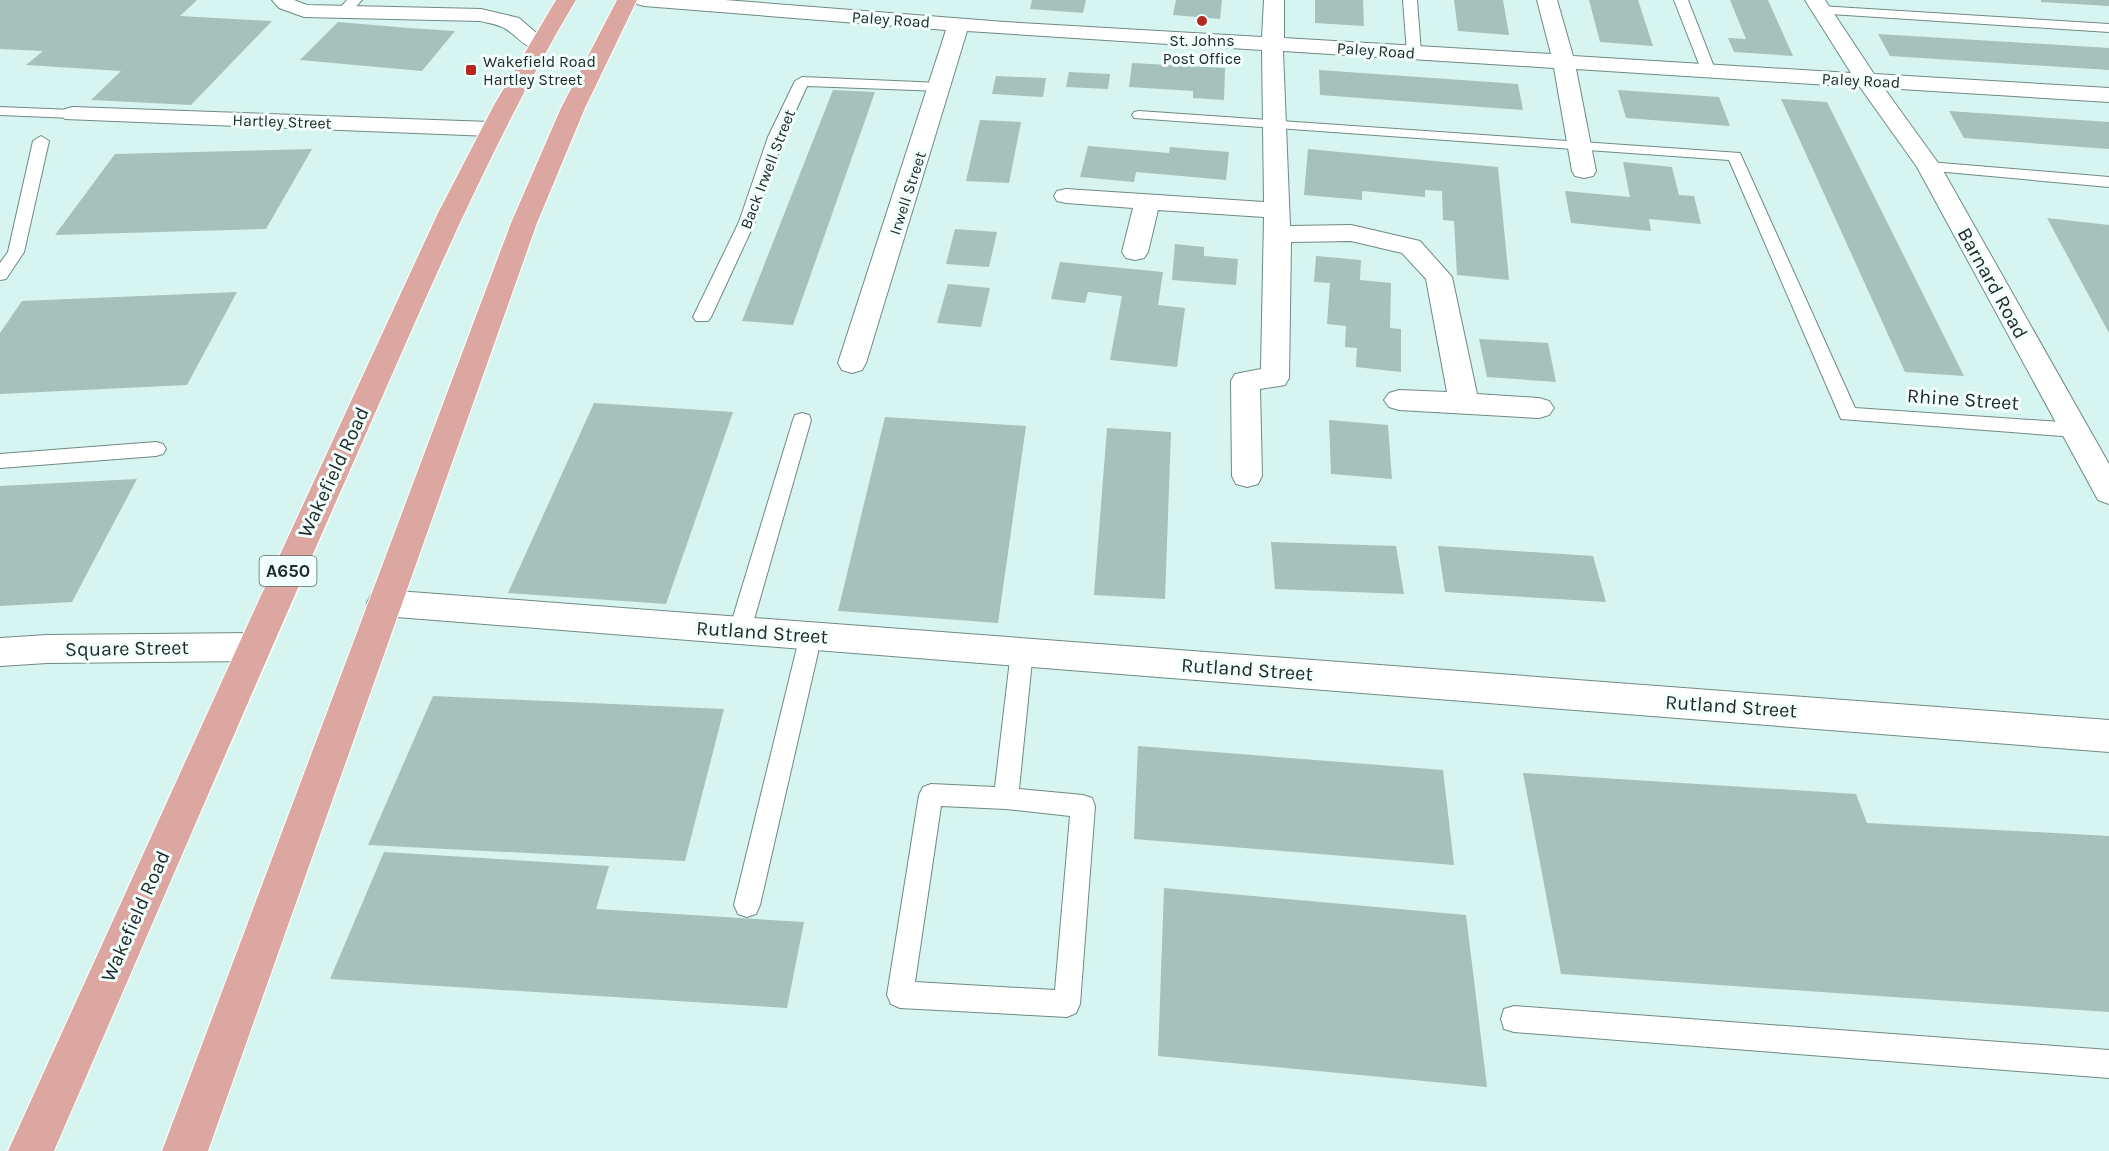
<svg xmlns="http://www.w3.org/2000/svg" width="2109" height="1151" viewBox="0 0 2109 1151" font-family="Karla,sans-serif">
<style>
.building{fill:#a4c1bc}
.lines{fill:none;stroke-linecap:round;stroke-linejoin:round}
.lane-casing{stroke:#6e8a85;stroke-width:2}
.street-casing{stroke:#6e8a85;stroke-width:2}
.primary-casing{stroke:#fff;stroke-width:2}
.lane{fill:#fff;fill-rule:evenodd}
.street{fill:#fff;fill-rule:evenodd}
.primary{fill:#dba7a0;fill-rule:evenodd}
.poi-dot{fill:#b62721;stroke:#f2fefc;stroke-width:2}
.labels{text-anchor:middle;stroke-width:6;stroke-linejoin:round;paint-order:stroke}
.far-street-label{font-size:16px;fill:#202b29;stroke:#f2fefc}
.far-poi-label{font-size:16px;fill:#202b29;stroke:#f2fefc}
.shield{fill:#f2fefc;stroke:#5f6a68;stroke-width:1.5}
.shield-label{font-size:18px;font-weight:bold;fill:#202b29}
.street-label{font-size:20px;fill:#202b29;stroke:#f2fefc}
</style>
<rect width="100%" height="100%" fill="#d7f5f0"/>
<g class="building">
<polygon points="0,0 197,0 180,16 272,21 191,105 91,100 121,71 26,65 43,51 0,49"/>
<polygon points="1032,0 1086,0 1083,13 1030,9"/>
<polygon points="1176,0 1222,0 1220,19 1173,15"/>
<polygon points="1315,0 1363,0 1364,26 1315,23"/>
<polygon points="1454,0 1503,0 1509,35 1458,31"/>
<polygon points="1589,0 1638,0 1653,46 1600,42"/>
<polygon points="1730,0 1768,0 1793,56 1734,52 1728,38 1746,39"/>
<polygon points="2041,0 2109,0 2109,6 2041,2"/>
<polygon points="338,22 409,28 455,31 422,71 300,60"/>
<polygon points="1878,34 2109,48 2109,70 1890,56"/>
<polygon points="1132,63 1225,68 1224,100 1193,98 1193,91 1129,87"/>
<polygon points="1319,70 1518,84 1523,110 1320,95"/>
<polygon points="1069,72 1110,74 1108,89 1066,87"/>
<polygon points="996,76 1046,78 1043,97 992,94"/>
<polygon points="833,90 875,92 793,325 742,321"/>
<polygon points="1618,90 1719,97 1730,126 1626,118"/>
<polygon points="1781,99 1827,102 1964,376 1905,372"/>
<polygon points="1949,111 2109,122 2109,149 1964,138"/>
<polygon points="980,120 1021,122 1009,183 966,181"/>
<polygon points="1088,146 1169,153 1170,147 1229,152 1226,180 1136,172 1134,182 1080,177"/>
<polygon points="312,149 266,229 55,235 115,154"/>
<polygon points="1308,149 1498,167 1509,280 1457,275 1454,221 1443,220 1442,191 1425,190 1425,197 1362,191 1362,200 1304,195"/>
<polygon points="1623,162 1672,167 1679,195 1694,196 1701,224 1649,219 1651,231 1571,223 1565,191 1630,197"/>
<polygon points="2047,218 2109,225 2109,333"/>
<polygon points="955,229 997,232 989,267 946,264"/>
<polygon points="1175,244 1204,247 1204,256 1238,259 1236,285 1172,280"/>
<polygon points="1316,256 1361,260 1360,280 1391,283 1390,328 1401,329 1401,372 1356,367 1357,348 1345,347 1346,326 1327,324 1330,283 1314,282"/>
<polygon points="1060,262 1163,272 1158,305 1185,308 1177,367 1110,360 1122,296 1088,292 1085,303 1051,299"/>
<polygon points="948,284 990,288 981,327 937,323"/>
<polygon points="237,292 187,385 0,394 0,333 22,301"/>
<polygon points="1479,339 1548,343 1556,382 1487,377"/>
<polygon points="594,403 733,412 666,604 508,593"/>
<polygon points="885,417 1026,426 998,623 838,611"/>
<polygon points="1329,420 1388,425 1392,479 1331,474"/>
<polygon points="1107,428 1171,432 1165,599 1094,595"/>
<polygon points="137,479 72,602 0,606 0,486"/>
<polygon points="1271,542 1396,546 1404,594 1275,589"/>
<polygon points="1438,546 1593,556 1606,602 1445,592"/>
<polygon points="433,696 724,709 685,861 368,845"/>
<polygon points="1138,746 1443,770 1454,865 1134,839"/>
<polygon points="1523,773 1856,794 1867,823 2109,836 2109,1012 1561,974"/>
<polygon points="384,852 609,866 596,909 804,922 787,1008 330,979"/>
<polygon points="1164,888 1466,915 1487,1087 1158,1056"/>
</g>
<g class="lines">
<g class="lane-casing">
<g id="lane">
<polygon points="347,0 362,0 349,14 339,14 337,11"/>
<polygon points="1403,0 1417,0 1421,53 1414,57 1407,53"/>
<polygon points="1674,0 1688,0 1716,72 1714,75 1709,76 1702,72"/>
<polygon points="1820,6 2109,24 2109,32 1815,13 1813,10 1815,7"/>
<polygon points="802,77 941,83 948,87 941,91 807,86 784,137 755,222 711,317 708,321 696,321 693,317 739,222 768,137 795,81"/>
<polygon points="0,107 73,110 80,114 73,118 0,115"/>
<polygon points="1139,111 1740,153 1855,408 2075,423 2082,425 2085,430 2082,435 2075,437 1841,419 1729,160 1134,118 1132,115 1134,112"/>
<polygon points="41,136 49,141 24,252 6,279 0,280 0,263 8,252 33,141"/>
<polygon points="1929,162 2109,177 2109,187 1924,170 1921,167"/>
<polygon points="802,413 809,415 811,420 751,630 748,636 740,639 732,636 729,630 793,420 795,415"/>
<polygon points="156,442 163,444 166,449 163,454 156,456 0,468 0,454"/>
<polygon points="811,626 819,629 822,635 760,905 756,914 747,917 738,914 734,905 800,635 803,629"/>
<path d="M1022 642 1030 645 1033 651 1019 789 1083 795 1092 798 1095 806 1080 1004 1076 1013 1067 1017 900 1008 891 1004 887 995 919 795 923 787 931 784 995 787 1011 651 1014 645ZM941 806 1006 809 1070 816 1055 990 915 982Z"/>
<polygon points="1514,1006 2109,1050 2109,1078 1514,1032 1504,1029 1501,1019 1504,1009"/>
</g>
</g>
<g class="street-casing">
<g id="street">
<path d="M272 0H294L307 5 481 9 519 18 549 44 546 49C527 53 519 36 504 28 497 24 488 23 480 21L304 17 279 8Z"/>
<polygon points="634,0 725,0 1005,22 1262,37 1264,0 1284,0 1284,38 1551,54 1537,0 1557,0 1573,56 1851,73 1805,0 1825,0 1874,74 2109,88 2109,102 1884,88 1941,167 2109,464 2109,504 2098,500 1917,167 1860,87 1576,69 1596,171 1593,176 1584,178 1575,176 1572,171 1554,68 1283,51 1290,226 1351,225 1420,241 1452,277 1477,394 1539,398 1549,401 1554,408 1549,415 1539,418 1399,410 1389,407 1384,400 1389,393 1399,390 1447,392 1426,279 1402,253 1351,241 1291,242 1289,378 1285,385 1260,389 1262,476 1258,484 1247,487 1236,484 1232,476 1231,381 1235,374 1261,369 1264,217 1158,210 1148,252 1144,258 1135,260 1126,258 1122,252 1133,208 1066,203 1057,201 1054,196 1057,191 1066,189 1264,202 1262,50 967,31 866,363 862,370 852,373 842,370 838,363 946,30 644,6 637,4"/>
<polygon points="73,107 490,122 498,124 502,129 498,134 490,136 65,119 61,114 65,109"/>
<polygon points="384,590 2109,720 2109,752 384,616 372,613 367,603 372,593"/>
<polygon points="254,633 266,637 271,647 266,657 254,661 47,663 0,666 0,638 47,635"/>
</g>
</g>
<g class="primary-casing">
<g id="primary">
<path d="M556 0H576C490 144 426 298 358 452 255 684 155 918 54 1151H8L253 613 438 213 494 105Z"/>
<polygon points="617,0 637,0 585,108 537,223 208,1151 162,1151 511,223 561,108"/>
</g>
</g>
<use href="#lane" class="lane"/>
<use href="#street" class="street"/>
<use href="#primary" class="primary"/>
</g>
<g class="poi-dot">
<circle cx="1202" cy="21" r="6"/>
<rect x="465" y="64" width="12" height="12" rx="3"/>
</g>
<g class="labels">
<g class="far-street-label">
<text transform="translate(891 19) rotate(4)" y="6">Paley Road</text>
<text transform="translate(1376 50) rotate(4)" y="6">Paley Road</text>
<text transform="translate(1861 80) rotate(3)" y="6">Paley Road</text>
<text transform="translate(282 121) rotate(2)" y="6">Hartley Street</text>
<text transform="translate(767 169) rotate(-69)" y="6">Back Irwell Street</text>
<text transform="translate(907 193) rotate(-72)" y="6">Irwell Street</text>
</g>
<g class="far-poi-label">
<text x="1202" y="46">St. Johns<tspan x="1202" dy="18">Post Office</tspan></text>
<text x="483" y="67" text-anchor="start">Wakefield Road<tspan x="483" dy="18">Hartley Street</tspan></text>
</g>
<rect class="shield" x="259.5" y="556" width="57" height="30" rx="4.5"/>
<g class="shield-label">
<text x="288" y="577">A650</text>
</g>
<g class="street-label">
<text transform="translate(1993 283) rotate(61)" y="7">Barnard Road</text>
<text transform="translate(1963 399) rotate(4)" y="7">Rhine Street</text>
<text transform="translate(333 472) rotate(-65)" y="7">Wakefield Road</text>
<text transform="translate(762 632) rotate(4)" y="7">Rutland Street</text>
<text transform="translate(127 648) rotate(-1)" y="7">Square Street</text>
<text transform="translate(1247 669) rotate(4)" y="7">Rutland Street</text>
<text transform="translate(1731 706) rotate(4)" y="7">Rutland Street</text>
<text transform="translate(135 916) rotate(-66)" y="7">Wakefield Road</text>
</g>
</g>
</svg>
